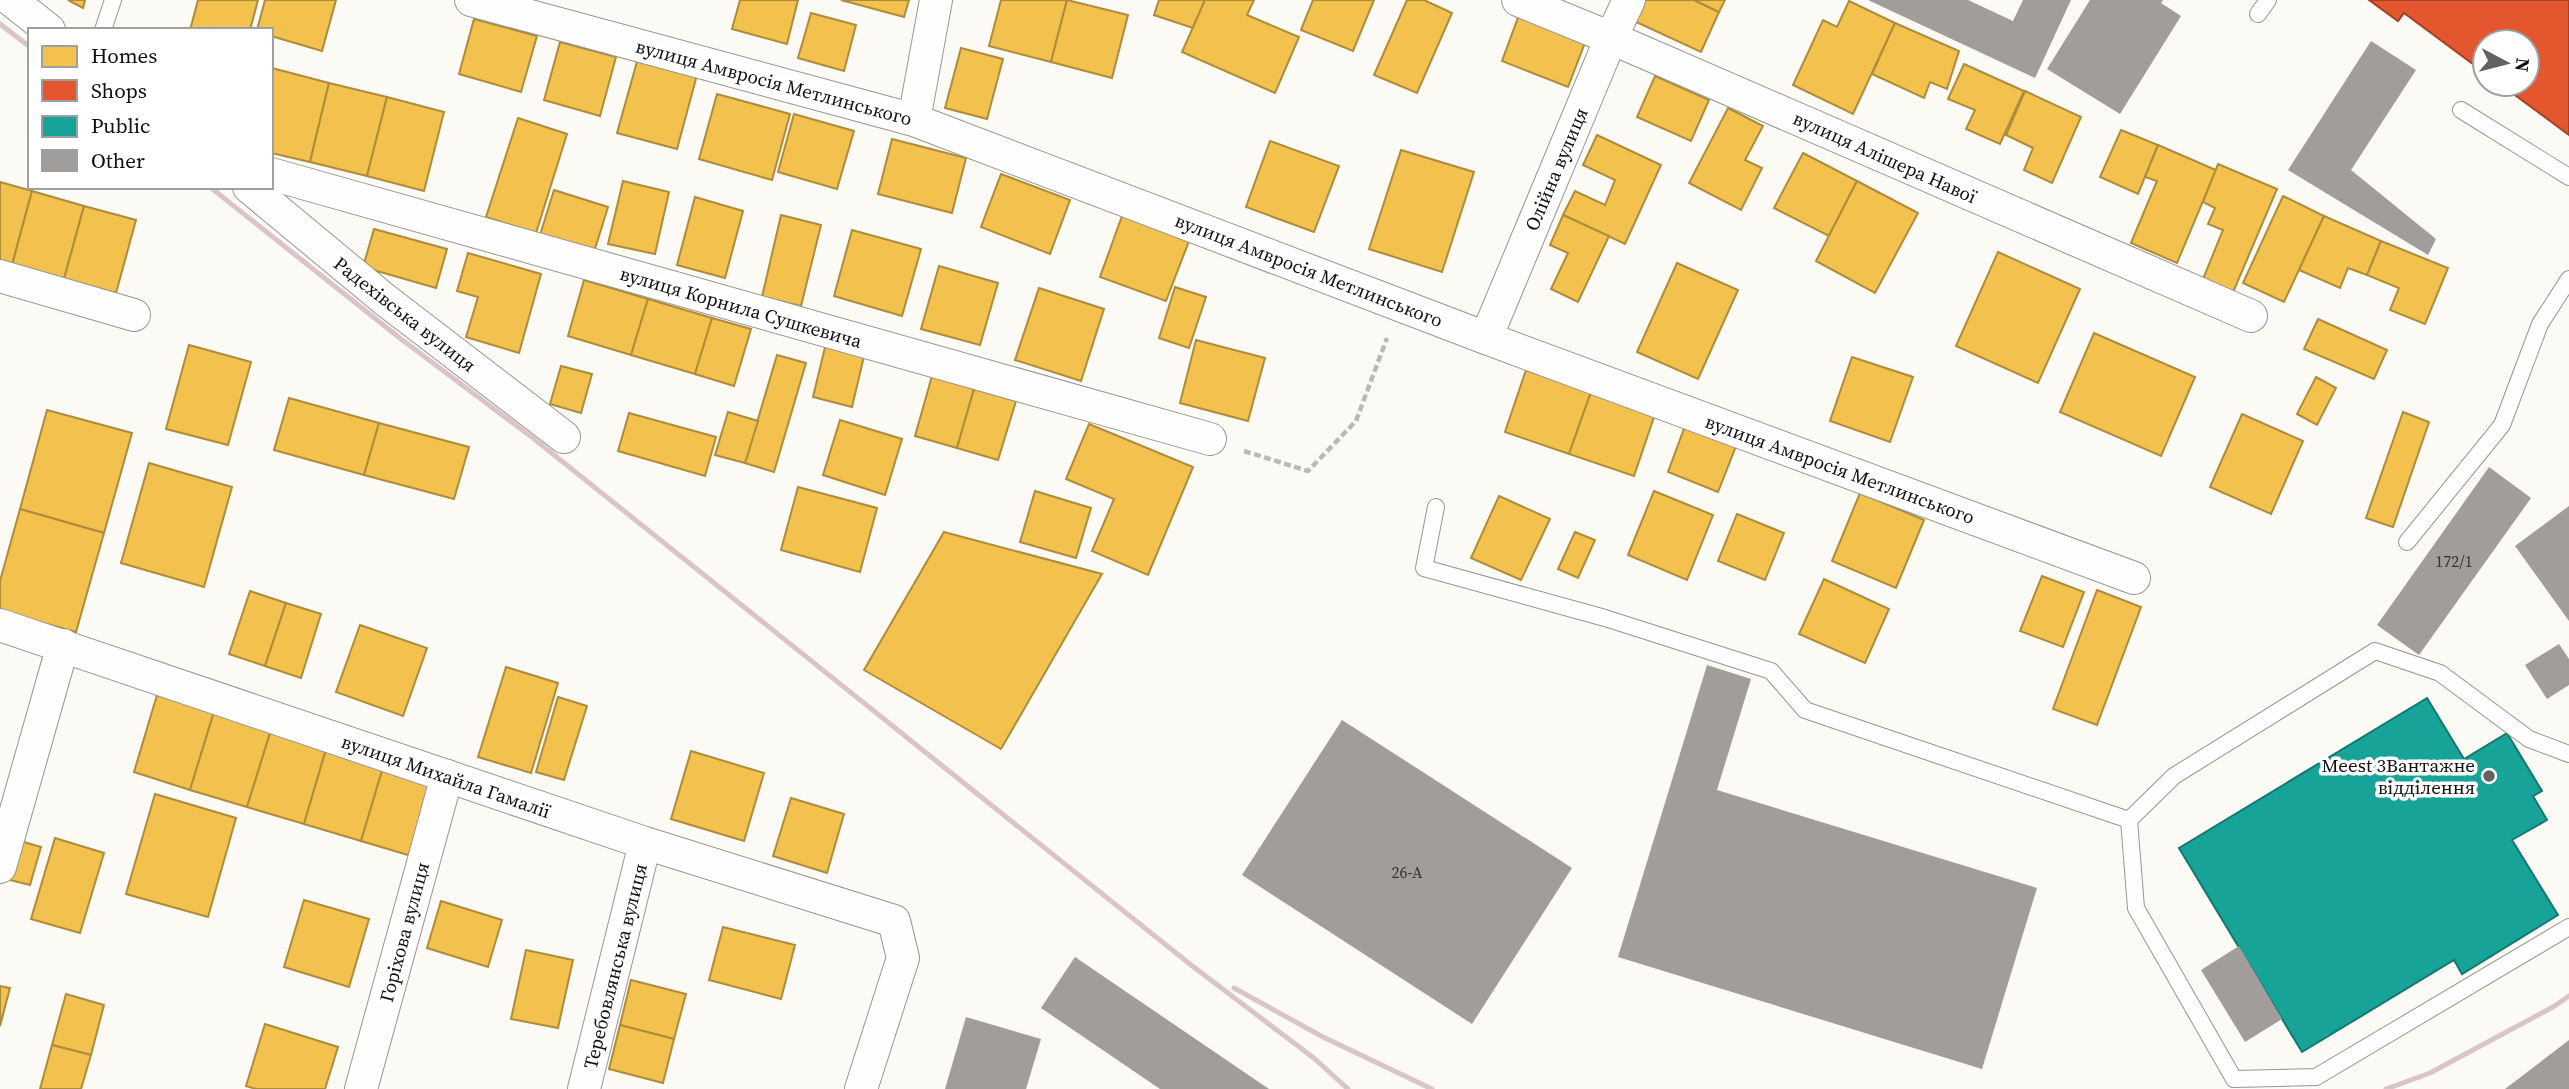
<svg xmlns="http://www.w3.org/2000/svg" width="2569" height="1089" viewBox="0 0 2569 1089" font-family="'Source Serif 4',serif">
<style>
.homes{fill:#f2c14e;stroke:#ae8c3b;stroke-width:2}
.shops{fill:#e4572e;stroke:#a44225;stroke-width:2}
.public{fill:#17a398;stroke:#15776f;stroke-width:2}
.building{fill:#a09d9a}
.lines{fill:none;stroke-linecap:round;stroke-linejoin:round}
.lane-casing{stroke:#969593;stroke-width:18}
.street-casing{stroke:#969593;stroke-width:34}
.path{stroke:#b9b9b8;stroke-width:4.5;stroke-dasharray:7 3.5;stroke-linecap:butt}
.lane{stroke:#fffefe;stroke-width:16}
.street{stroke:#fffefe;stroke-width:32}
.rail{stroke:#d9c4c8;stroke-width:5}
.poi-dot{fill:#636260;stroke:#fff;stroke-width:2.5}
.labels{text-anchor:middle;stroke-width:7;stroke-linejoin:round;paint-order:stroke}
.number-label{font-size:16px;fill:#343332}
.street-label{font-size:19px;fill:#101010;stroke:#fff}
.poi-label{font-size:19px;fill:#101010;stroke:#fff;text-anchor:end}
</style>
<rect width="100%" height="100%" fill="#fcfaf5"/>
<g class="homes">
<polygon points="68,0 85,0 83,8"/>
<polygon points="198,0 258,0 250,30 190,30"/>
<polygon points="265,0 336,0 322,51 271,36 271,30 257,30"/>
<polygon points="740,0 798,0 787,44 732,29"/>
<polygon points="841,0 909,0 904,17"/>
<polygon points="1001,0 1067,0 1051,62 989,46"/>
<polygon points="1067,0 1128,15 1112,78 1051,62"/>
<polygon points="1159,0 1205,0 1193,28 1154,15"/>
<polygon points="1205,0 1254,0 1247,15 1299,37 1275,93 1182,52"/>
<polygon points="1313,0 1374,0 1353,51 1301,30"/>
<polygon points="1407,0 1424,0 1452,13 1417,93 1374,75"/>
<polygon points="1644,0 1694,0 1719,12 1701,52 1634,21"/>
<polygon points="1694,0 1725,0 1719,12"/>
<polygon points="1849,1 1895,23 1853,114 1793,85 1823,20 1837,27"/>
<polygon points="811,13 856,25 844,71 798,58"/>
<polygon points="1519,15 1586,40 1568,87 1502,61"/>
<polygon points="474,19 537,36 521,92 459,74"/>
<polygon points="1895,23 1959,51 1947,89 1930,82 1924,98 1872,74"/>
<polygon points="560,42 616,57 600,116 544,100"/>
<polygon points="961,48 1003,59 987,119 945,108"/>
<polygon points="638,58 697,75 677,149 617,133"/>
<polygon points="1964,64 2024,91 2000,144 1966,129 1975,110 1948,99"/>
<polygon points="272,68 329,83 310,162 271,153"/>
<polygon points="1655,76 1709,100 1691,141 1637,117"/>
<polygon points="329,83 387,97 367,176 310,162"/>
<polygon points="2025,91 2081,117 2052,183 2024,170 2033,148 2006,135"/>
<polygon points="717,94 790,114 772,180 699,159"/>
<polygon points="387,97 444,112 424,191 367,176"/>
<polygon points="1728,108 1763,126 1745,160 1762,168 1741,210 1689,183"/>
<polygon points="794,114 854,131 837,189 778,172"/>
<polygon points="518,118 567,134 536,233 486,217"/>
<polygon points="2121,130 2158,145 2138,194 2100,177"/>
<polygon points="1597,135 1661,165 1625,244 1563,215 1575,191 1605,205 1615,180 1583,165"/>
<polygon points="892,139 966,158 952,213 878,194"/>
<polygon points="1270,141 1339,166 1314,232 1246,207"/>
<polygon points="2158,145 2216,170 2177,263 2131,243 2157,181 2145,177"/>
<polygon points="1401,150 1474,172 1442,272 1369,249"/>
<polygon points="1803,153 1857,181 1829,236 1774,208"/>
<polygon points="2218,164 2277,189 2231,297 2201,284 2223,230 2208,224 2215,208 2203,202"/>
<polygon points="1001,174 1070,200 1050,254 981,227"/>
<polygon points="623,181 669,192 655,254 608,244"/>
<polygon points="1857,181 1918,213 1875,293 1816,261"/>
<polygon points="0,182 32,191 12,265 0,261"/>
<polygon points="554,190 608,207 594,252 540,235"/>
<polygon points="32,191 84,206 64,279 12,265"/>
<polygon points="2283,196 2324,216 2284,302 2243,283"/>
<polygon points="695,197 743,211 725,278 677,265"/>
<polygon points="84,206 136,220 116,293 64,279"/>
<polygon points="781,215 821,225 801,306 762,297"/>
<polygon points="1563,215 1609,236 1578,302 1551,289 1568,253 1550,245"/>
<polygon points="1122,216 1189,241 1166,301 1100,277"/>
<polygon points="2324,216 2381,241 2367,275 2348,268 2340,288 2299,270"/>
<polygon points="374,229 447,249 436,288 363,267"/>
<polygon points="852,230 921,249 902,316 834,296"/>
<polygon points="2381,241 2448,268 2425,324 2390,310 2399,288 2367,275"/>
<polygon points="1998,252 2080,289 2038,383 1956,346"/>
<polygon points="468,253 541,274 519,353 466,337 478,297 457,291"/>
<polygon points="1677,263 1738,290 1698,379 1637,352"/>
<polygon points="939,266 998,283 980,345 921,329"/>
<polygon points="584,280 648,299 631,355 568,336"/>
<polygon points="1175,287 1206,297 1189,348 1159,338"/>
<polygon points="1039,288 1104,309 1081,381 1015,360"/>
<polygon points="648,299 712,318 695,374 631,355"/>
<polygon points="712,318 751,329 734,386 695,374"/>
<polygon points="2318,319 2387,350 2374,379 2304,349"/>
<polygon points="2094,333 2195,377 2161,456 2060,412"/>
<polygon points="1196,340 1265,358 1248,421 1180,403"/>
<polygon points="826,343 865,352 852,407 813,397"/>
<polygon points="189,345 251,362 228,445 166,429"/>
<polygon points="777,355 806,363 774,472 745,463"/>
<polygon points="1852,357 1913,377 1890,442 1830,421"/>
<polygon points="561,366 592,374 581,413 550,404"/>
<polygon points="1526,370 1591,392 1569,454 1505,432"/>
<polygon points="932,376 974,389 957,448 915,436"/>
<polygon points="2316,377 2336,388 2317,425 2297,414"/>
<polygon points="974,389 1016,401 998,460 957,448"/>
<polygon points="1591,392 1655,414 1634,476 1569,454"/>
<polygon points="289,398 379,423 364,475 274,450"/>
<polygon points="47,410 132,433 104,533 20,509"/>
<polygon points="728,412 758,421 745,463 715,455"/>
<polygon points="2403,412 2429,422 2393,527 2366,518"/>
<polygon points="629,413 716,437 705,476 618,451"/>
<polygon points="2242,414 2303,441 2271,514 2210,487"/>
<polygon points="840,420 902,439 885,495 823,475"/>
<polygon points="379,423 469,447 454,499 364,475"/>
<polygon points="1089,424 1193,467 1148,575 1092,551 1114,499 1066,479"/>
<polygon points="1685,426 1736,446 1718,492 1668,472"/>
<polygon points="149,463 232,487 204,587 121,563"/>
<polygon points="798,487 877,508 860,572 781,550"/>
<polygon points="1035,491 1091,508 1076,558 1020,542"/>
<polygon points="1654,491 1713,515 1687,580 1628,555"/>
<polygon points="1860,493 1924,520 1896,588 1832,561"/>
<polygon points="1499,496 1550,519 1521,580 1471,558"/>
<polygon points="20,509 104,533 76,632 0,611 0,581"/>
<polygon points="1737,514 1784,533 1765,580 1718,561"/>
<polygon points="944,532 1102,574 1001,749 864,670"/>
<polygon points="1575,532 1595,540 1578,578 1558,569"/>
<polygon points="2042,576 2084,592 2063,647 2020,631"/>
<polygon points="1824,579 1889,609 1865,663 1799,634"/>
<polygon points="2097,590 2141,607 2097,725 2053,709"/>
<polygon points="250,591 286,603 265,666 229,654"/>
<polygon points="286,603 321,614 301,678 265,666"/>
<polygon points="360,625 427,648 403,716 336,692"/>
<polygon points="506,667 558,683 531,773 478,757"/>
<polygon points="157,695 214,712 190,790 134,772"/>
<polygon points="558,697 587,706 564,780 536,772"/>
<polygon points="214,712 271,730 247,807 190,790"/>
<polygon points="271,730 327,746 304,824 247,807"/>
<polygon points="327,746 384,764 361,841 304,824"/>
<polygon points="691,751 764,773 744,841 671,819"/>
<polygon points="384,764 441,781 418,858 361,841"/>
<polygon points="155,794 236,818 208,917 126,894"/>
<polygon points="791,798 844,814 827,873 773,856"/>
<polygon points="55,838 104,853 80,933 31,919"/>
<polygon points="17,840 41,847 30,885 6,879"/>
<polygon points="304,900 369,919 349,987 284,967"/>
<polygon points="441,901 502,920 488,967 427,948"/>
<polygon points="723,927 795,945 781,999 709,980"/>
<polygon points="526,950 573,960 558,1028 511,1019"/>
<polygon points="631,980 686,994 674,1039 620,1025"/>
<polygon points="0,986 10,988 0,1026"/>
<polygon points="66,994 104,1005 91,1055 52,1045"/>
<polygon points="265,1024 338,1047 325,1089 256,1089 246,1086"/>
<polygon points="620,1025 674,1039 663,1083 609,1069"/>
<polygon points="52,1045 91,1055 81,1089 40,1089"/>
</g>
<polygon class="shops" points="2369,0 2569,0 2569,135 2500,84 2527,84 2527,42 2485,42 2485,73 2404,13 2398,21"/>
<polygon class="public" points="2427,698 2464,759 2507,733 2542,791 2533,796 2547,820 2512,840 2558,915 2462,974 2454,960 2302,1052 2179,848"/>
<g class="building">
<polygon points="1868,0 1968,0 2013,21 2023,0 2071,0 2035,78"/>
<polygon points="2090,0 2163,0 2161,3 2181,16 2120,114 2047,69"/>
<polygon points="2371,41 2416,70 2351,170 2436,239 2428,255 2288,170"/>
<polygon points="2489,467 2531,498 2419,655 2377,625"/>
<polygon points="2569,506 2569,621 2515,546"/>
<polygon points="2559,644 2569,659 2569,685 2547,699 2525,665"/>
<polygon points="1707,665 1751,679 1717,790 2037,888 1982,1069 1618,957"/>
<polygon points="1342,720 1572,868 1472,1024 1242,875"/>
<polygon points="2239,946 2282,1019 2245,1042 2201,970"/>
<polygon points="1075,957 1269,1089 1160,1089 1041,1008"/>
<polygon points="966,1017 1041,1039 1026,1089 945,1089"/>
<polygon points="2569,1040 2569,1089 2505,1089"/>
</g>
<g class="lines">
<g class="lane-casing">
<g id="lane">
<polyline points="2258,14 2268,0"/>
<polyline points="103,30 113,0"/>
<polyline points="2461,110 2569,177"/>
<polyline points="1436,507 1424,568 1605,618 1771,671 1805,710 2129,820 2174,776 2375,651 2440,673 2529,739 2569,754"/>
<polyline points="2407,542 2502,425 2540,324 2569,279"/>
<polyline points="2129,820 2136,908 2234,1079 2316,1077 2569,927"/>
</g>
</g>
<g class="street-casing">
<g id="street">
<polyline points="11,0 49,30"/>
<polyline points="471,0 914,120 1486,338 2134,578"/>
<polyline points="1518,0 1611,38 2251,316"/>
<polyline points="914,120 936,0"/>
<polyline points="271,174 1210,439"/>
<polyline points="249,187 384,299 564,437"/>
<polyline points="0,276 134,315"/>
<polyline points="1486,338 1611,38 1629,0"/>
<polyline points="0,625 645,843 894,921 903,958 861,1089"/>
<polyline points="0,867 63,645"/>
<polyline points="361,1089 447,776"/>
<polyline points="584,1089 645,843"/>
</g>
</g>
<polyline class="path" points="1244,451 1308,471 1356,421 1387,338"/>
<use href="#lane" class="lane"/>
<use href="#street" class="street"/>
<g class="rail">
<polyline points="0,24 30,47"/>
<polyline points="210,187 401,339 533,438 1191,965 1315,1059 1348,1089"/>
<polyline points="1234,988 1323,1037 1432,1089"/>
<polyline points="2386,1089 2430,1073 2553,1007 2569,996"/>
</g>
</g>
<circle class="poi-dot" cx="2489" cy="776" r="7"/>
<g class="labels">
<g class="number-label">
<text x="2454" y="567">172/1</text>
<text x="1407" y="878">26-А</text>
</g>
<g class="street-label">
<text transform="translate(774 82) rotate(15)" y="7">вулиця Амвросія Метлинського</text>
<text transform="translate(1885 157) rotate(24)" y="7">вулиця Алішера Навої</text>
<text transform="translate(1556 169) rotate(-67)" y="7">Олійна вулиця</text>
<text transform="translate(1309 270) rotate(21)" y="7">вулиця Амвросія Метлинського</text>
<text transform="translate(741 307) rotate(16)" y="7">вулиця Корнила Сушкевича</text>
<text transform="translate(405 314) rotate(38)" y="7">Радехівська вулиця</text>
<text transform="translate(1840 469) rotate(20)" y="7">вулиця Амвросія Метлинського</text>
<text transform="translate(446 776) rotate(19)" y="7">вулиця Михайла Гамалії</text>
<text transform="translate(404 932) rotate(-75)" y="7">Горіхова вулиця</text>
<text transform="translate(615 966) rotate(-76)" y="7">Теребовлянська вулиця</text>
</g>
<g class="poi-label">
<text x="2475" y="772">Meest 3Вантажне<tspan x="2475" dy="22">відділення</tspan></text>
</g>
</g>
<rect x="28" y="28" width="245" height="161" fill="#ffffff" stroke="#9f9f9f" stroke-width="2"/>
<rect x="42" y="46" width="35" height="21" fill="#f2c14e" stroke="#9f9f9f" stroke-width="2"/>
<text x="91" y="63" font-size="21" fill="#101010">Homes</text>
<rect x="42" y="80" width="35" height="21" fill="#e4572e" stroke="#9f9f9f" stroke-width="2"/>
<text x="91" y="98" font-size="21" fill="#101010">Shops</text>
<rect x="42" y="116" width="35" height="21" fill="#17a398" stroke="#9f9f9f" stroke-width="2"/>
<text x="91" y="133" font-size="21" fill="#101010">Public</text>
<rect x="42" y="150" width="35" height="21" fill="#a09d9a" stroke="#9f9f9f" stroke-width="2"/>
<text x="91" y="168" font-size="21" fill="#101010">Other</text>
<g transform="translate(2506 63) rotate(97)"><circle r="33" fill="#ffffff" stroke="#9f9f9f" stroke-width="2"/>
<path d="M0-5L12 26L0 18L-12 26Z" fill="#636260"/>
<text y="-10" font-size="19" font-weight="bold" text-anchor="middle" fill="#101010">N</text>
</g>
</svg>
